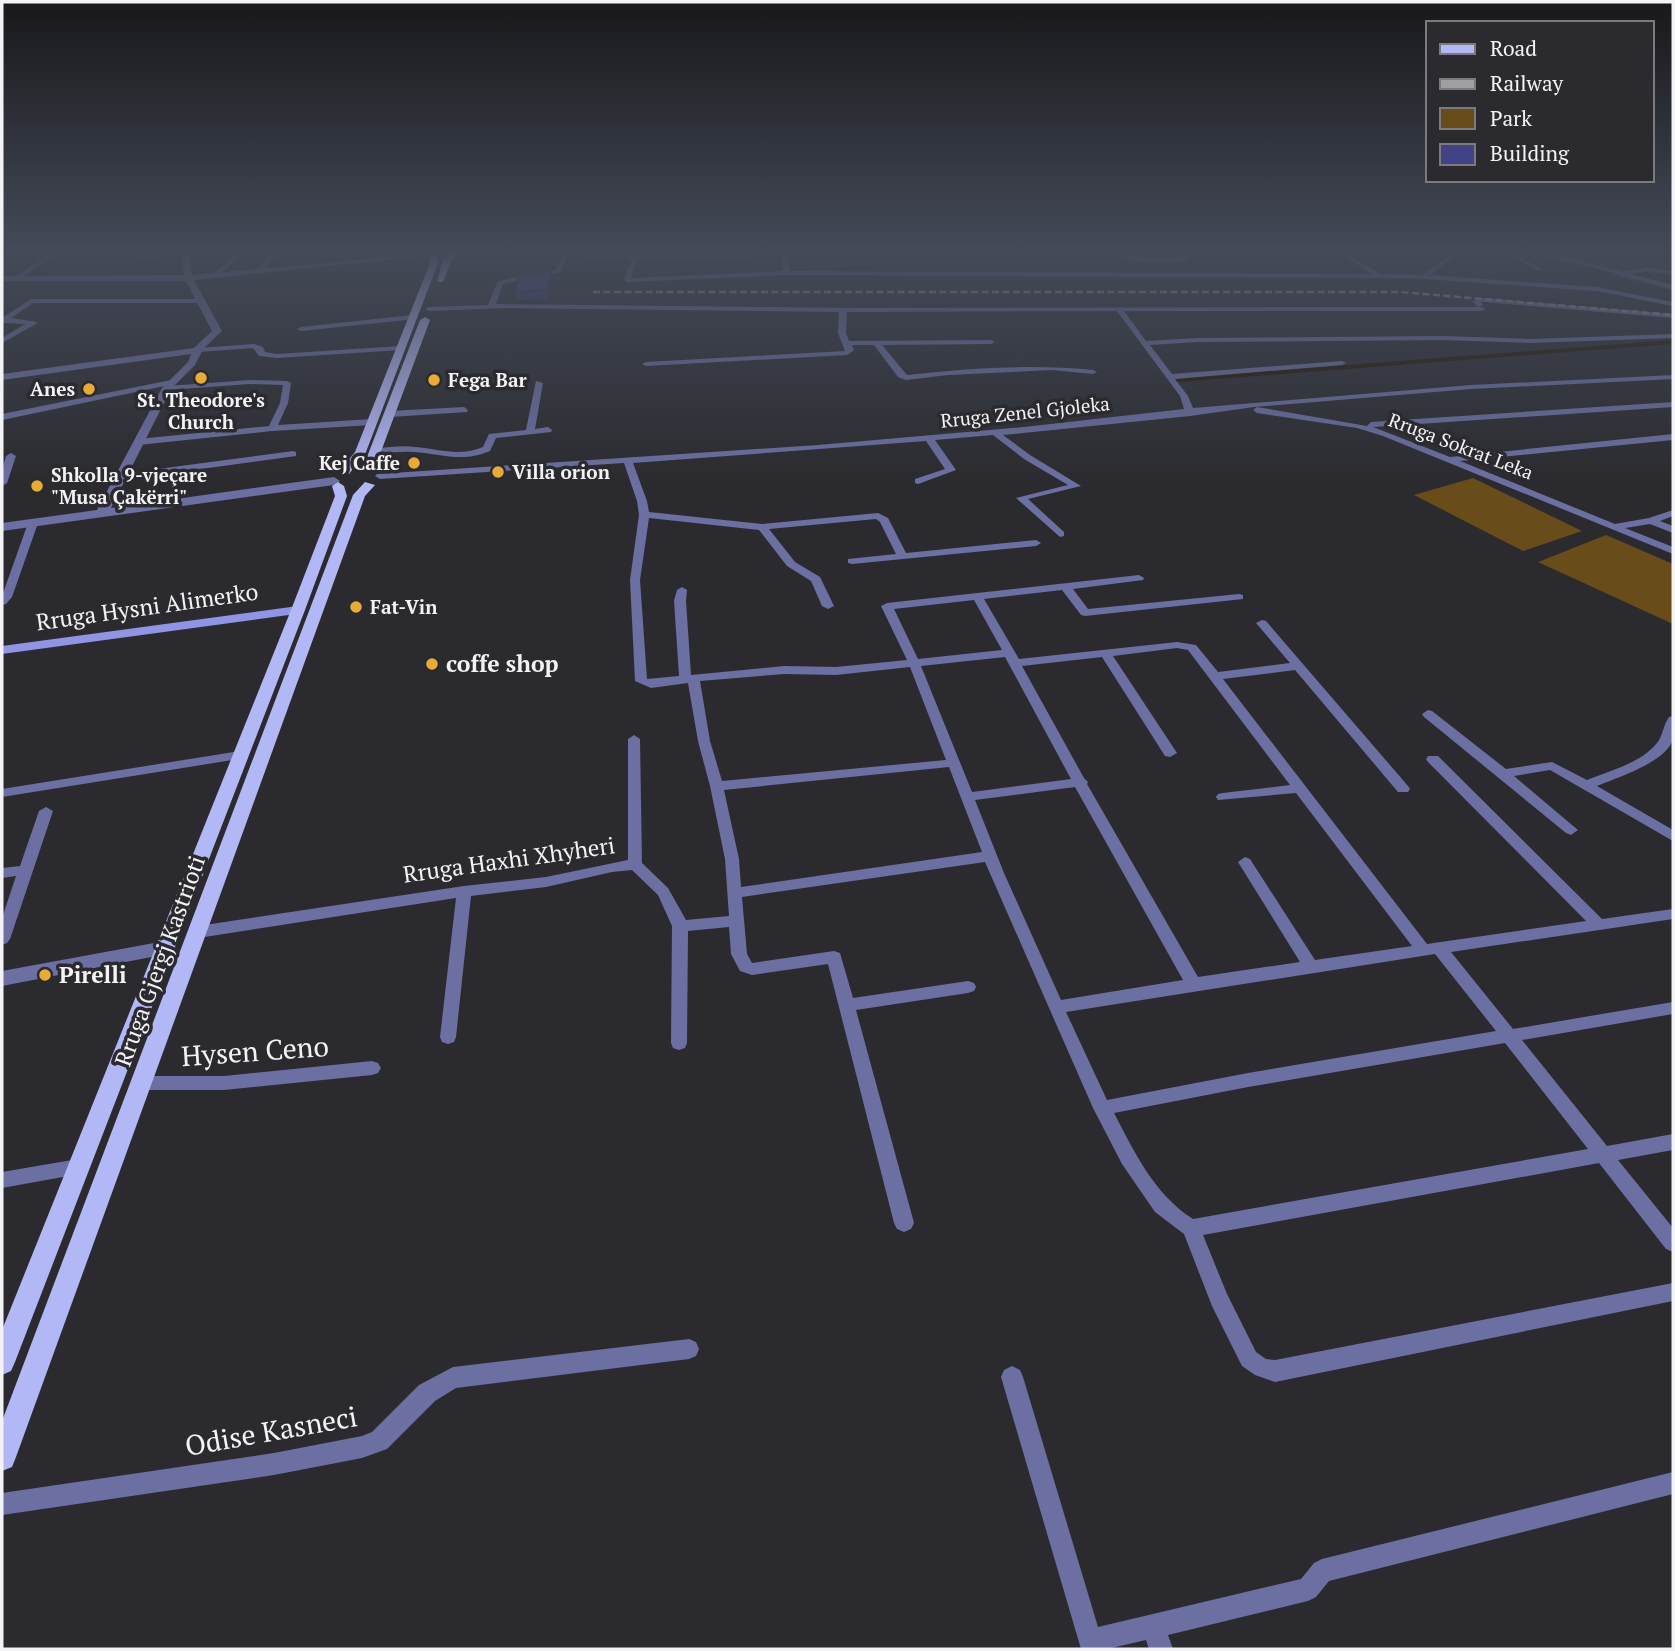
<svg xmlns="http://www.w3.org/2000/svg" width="1675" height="1651" viewBox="0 0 1675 1651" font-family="'PT Serif',serif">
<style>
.green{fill:#684c1a}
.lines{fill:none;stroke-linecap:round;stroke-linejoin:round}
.stream{stroke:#60574a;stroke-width:2.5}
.canal{fill:#211400;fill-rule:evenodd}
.minor{fill:#6c6fa1;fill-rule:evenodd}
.tertiary{fill:#6c6fa1;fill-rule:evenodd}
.secondary{fill:#9094e4;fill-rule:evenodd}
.primary{fill:#b2b7f5;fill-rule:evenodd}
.rail{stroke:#9f9fa2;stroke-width:2.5;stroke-dasharray:7 3.5;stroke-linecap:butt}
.wall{fill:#393973}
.shaded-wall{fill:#2e2e5e}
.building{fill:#424286;stroke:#2e2e5e;stroke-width:2}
.poi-dot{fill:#e9ab37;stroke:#2b2b2f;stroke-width:2.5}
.labels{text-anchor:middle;stroke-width:7;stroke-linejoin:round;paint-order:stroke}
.far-poi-label{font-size:19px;font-weight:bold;fill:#f3f3f6;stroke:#2b2b2f;text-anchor:start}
.far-street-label{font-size:19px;fill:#f3f3f6;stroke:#2b2b2f}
.street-label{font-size:23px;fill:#f3f3f6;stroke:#2b2b2f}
.poi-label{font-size:23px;font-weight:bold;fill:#f3f3f6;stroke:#2b2b2f;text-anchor:start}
.near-street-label{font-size:28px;fill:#f3f3f6;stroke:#2b2b2f}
</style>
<rect width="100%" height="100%" fill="#2b2b2f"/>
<g class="green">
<polygon points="1473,478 1582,531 1523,551 1414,495"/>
<polygon points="1606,535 1673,564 1673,624 1538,562"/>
</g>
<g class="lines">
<g class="stream">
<polyline points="1528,251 1588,266"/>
<polyline points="1617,274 1673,289"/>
</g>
<polygon class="canal" points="1673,340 1673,344 1177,382 1173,380 1177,378"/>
<g class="minor">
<polygon points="56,251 63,251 18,279 13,278"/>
<polygon points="142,251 149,251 145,255 184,253 187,255 136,258 136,256"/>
<polygon points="247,251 256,251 239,258 216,277 212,277 212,275 235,256"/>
<polygon points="278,251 286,251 274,258 260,273 256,273 256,271 270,256"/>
<path d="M565 251 568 253 561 272 503 284 496 304 862 308 1478 307 1472 301 1483 298 1673 314V318L1483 302H1481L1483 305 1480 307 1486 309 1482 311H1124L1146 341 1198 338 1443 336 1530 339 1673 334V338L1530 343 1443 340 1198 342 1150 345 1172 374 1342 361 1346 363 1342 365 1175 379 1188 396 1193 408 1471 385 1673 375V379L1471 389 1254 407 1190 416 1003 435 1030 455 1081 486 1028 499 1064 532V536L1060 537 1016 498 1068 485 1024 459 993 435 935 440 956 470 918 484 915 483V479L945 469 926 441 633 463 647 501 649 512 762 524 878 513 888 518 906 553 1036 540 1041 543 1036 546 852 564 848 563V559L896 554 880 522 876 519 769 529 795 562 820 577 834 606 828 609 822 606 811 581 787 566 759 530 649 518 640 580 647 679 679 676 674 601 677 590 682 587 687 590 686 601 691 675 784 666 836 667 907 660 881 606 887 603 1139 575 1144 578 1143 580 1073 589 1088 609 1239 594 1243 595V599L1085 616 1081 615 1062 590 984 599 1019 659 1177 642 1196 645 1218 672 1290 663 1256 623 1262 620 1266 621 1408 786 1410 789 1408 792H1398L1295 670 1223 679 1427 944 1586 921 1428 762 1426 759 1428 756H1438L1602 919 1673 909V919L1451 952 1513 1029 1673 1002V1014L1522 1040 1607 1146 1673 1134V1150L1618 1160 1673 1228V1252L1666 1249 1599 1163 1203 1235 1227 1294 1256 1352 1266 1359 1275 1360 1673 1283V1301L1275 1382 1255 1375 1242 1366 1212 1306 1184 1234 1155 1212 1122 1164 1093 1108 985 862 742 897 747 954 752 963 834 951 840 953 853 998 968 981 974 983 976 987 974 991 968 993 856 1010 914 1223 911 1229 904 1232 897 1229 894 1223 828 964 752 975 740 971 731 954 729 927 688 931 687 1043 685 1048 679 1050 673 1048 671 1043 672 926 658 895 632 870 612 872 546 887 471 896 456 1037 454 1042 448 1044 442 1042 440 1037 456 898 198 938 193 936 190 932 193 928 198 926 464 886 546 877 628 860V739L634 735 640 739 642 863 668 888 686 920 729 916 725 859 710 786 698 741 688 683 651 688 635 681 630 580 639 515 637 501 624 463 380 479 375 476 377 474 818 445 1024 427 1184 409 1180 396 1117 311 847 312 846 333 849 341 991 340 995 342 991 344 882 345 907 375C969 368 1031 364 1093 370L1097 372 1093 374 1052 370 948 375 906 380 898 377 874 345H852L854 350 847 355 646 366 642 364 646 362 845 351 838 333 839 312 505 308 429 311 425 309 429 307 488 305 498 281 556 270 562 253ZM974 600 1002 650 918 659 894 609ZM1177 648 1188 650 1290 785 1223 793 1218 794 1216 797 1218 800 1296 793 1412 946 1315 960 1250 859 1245 857 1238 862 1300 962 1198 977 1087 784 1088 782 1084 778 1022 666 1102 657 1165 756 1170 757 1177 753 1113 656ZM1005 657 1071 779 972 792 921 666ZM910 667 946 760 722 781 710 741 700 681 784 674 836 675ZM949 767 982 852 741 887 739 859 724 790ZM1075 787 1183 980 1061 1000 1004 873 975 800ZM1435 954 1496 1031 1248 1073 1107 1100 1066 1012ZM1505 1043 1588 1149 1193 1219C1154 1194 1135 1153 1114 1113L1248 1087Z"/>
<polygon points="782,251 788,251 790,271 1372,274 1336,251 1343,251 1380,274 1422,275 1449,255 1423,251 1509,251 1545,270 1540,271 1503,253 1456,255 1430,275 1597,287 1673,302 1673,306 1597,291 1409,278 787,275 627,282 624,280 633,256 636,254 639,256 631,278 783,271"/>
<path d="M1109 251 1148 258 1183 257 1180 251H1186L1190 259C1171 267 1126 263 1109 251Z"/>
<polygon points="1533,251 1543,251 1623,272 1647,267 1673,271 1673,275 1647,271 1630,274 1673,285 1673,289"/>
<polygon points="31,299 201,299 205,301 201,303 33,303 11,318 37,322 36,324 2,343 2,338 25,324 2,323 2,318"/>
<polygon points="413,315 416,315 416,319 301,331 297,329 301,327"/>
<polygon points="254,344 263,347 265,352 277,354 401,346 405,348 401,350 277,358 259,356 253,348 198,352 194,350 198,348"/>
<polygon points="171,380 174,380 174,384 2,420 2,414"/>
<polygon points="250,380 287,381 291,383 288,403 278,425 372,419 376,422 372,425 272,431 138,445 134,442 138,439 269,426 280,403 283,385 250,384 167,390 163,388 167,386"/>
<path d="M536 381 543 383 535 429 548 427 552 430 551 432 496 438 490 451C461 463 443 454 414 452 401 451 388 453 375 454L370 451 375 448C388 448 402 445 415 447 439 449 460 457 483 447L489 434 526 430Z"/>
<polygon points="1673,402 1673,407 1373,427 1450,457 1673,434 1673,440 1460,461 1615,524 1649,518 1673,510 1673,516 1660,521 1673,526 1673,533 1650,524 1625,528 1673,547 1673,554 1383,436 1357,428 1257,413 1253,410 1257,407 1367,426 1371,422"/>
<polygon points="464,407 468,410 467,412 390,417 386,414 390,411"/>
<polygon points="293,451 296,452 296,456 120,480 115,477 120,474"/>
<polygon points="11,453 16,456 7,483 2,486 2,470 6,456"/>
<polygon points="33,520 38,523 12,597 6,604 2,605 2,596 28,523"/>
<path d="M1428 710 1432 711 1506 769 1552 762 1587 780C1609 771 1641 763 1657 743 1663 736 1663 725 1669 717L1673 716C1673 723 1675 733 1673 739 1667 762 1616 778 1597 786L1673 830V841L1550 770 1514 776 1578 830 1571 835 1566 833 1424 717 1422 714Z"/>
<polygon points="240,751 245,752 247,755 245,758 2,797 2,789"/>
<polygon points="46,807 53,811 10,939 7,943 2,945 2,918 16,876 2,878 2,868 20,866 39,811"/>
<polygon points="372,1061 378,1063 381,1068 378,1073 372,1075 224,1090 141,1090 135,1088 132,1083 135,1078 141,1076 224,1076"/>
<polygon points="78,1159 85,1161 87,1167 85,1173 2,1188 2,1172"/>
<polygon points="689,1339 696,1342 699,1349 696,1356 689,1359 456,1388 435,1401 387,1449 362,1458 274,1475 2,1515 2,1493 274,1453 362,1436 372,1432 419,1385 453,1367"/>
<polygon points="1012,1366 1020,1370 1023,1377 1098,1627 1301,1579 1314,1563 1322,1559 1673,1472 1673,1494 1329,1581 1316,1597 1308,1601 1168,1635 1173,1649 1149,1649 1146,1640 1107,1649 1081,1649 1001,1377 1004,1370"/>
</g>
<g class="tertiary">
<polygon points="182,251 190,251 192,275 432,253 436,255 194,280 222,331 203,349 195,365 171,389 111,508 334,477 340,481 334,485 2,531 2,523 97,510 162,388 188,362 191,354 2,380 2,374 194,348 212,331 186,281 2,281 2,276 184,275"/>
<polygon points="454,251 653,255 901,251 897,253 653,259 491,253 456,255 452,253"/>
<polygon points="165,941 172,943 175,948 172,953 2,986 2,971"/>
</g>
<polygon class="secondary" points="298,606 303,607 303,613 2,654 2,646"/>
<g class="primary">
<polygon points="451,252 458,254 451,261 443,282 437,282 443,260"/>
<polygon points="431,253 437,253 438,263 366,452 349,474 341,474 339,472 355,452 430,263"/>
<polygon points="425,317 430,320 379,457 382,470 372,472 367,465 367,457 420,320"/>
<polygon points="338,482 344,486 347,496 305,610 15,1362 11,1371 2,1375 2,1330 291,610 335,496 332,486"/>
<polygon points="365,482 375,485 365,496 16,1457 12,1467 2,1471 2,1421 353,495"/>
</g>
<polyline class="rail" points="593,292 1400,292 1673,315"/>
</g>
<polygon class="wall" points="552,280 549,299 517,300 515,292"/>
<polygon class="shaded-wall" points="551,271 552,280 549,299 548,290"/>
<polygon class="building" points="551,271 548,290 515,292 519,275"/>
<linearGradient id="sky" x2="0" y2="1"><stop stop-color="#18181a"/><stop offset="0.52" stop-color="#444a58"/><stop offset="1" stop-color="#444a58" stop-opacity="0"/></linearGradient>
<rect width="1675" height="482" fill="url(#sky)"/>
<g class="poi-dot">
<circle cx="201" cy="378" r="7"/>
<circle cx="434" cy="380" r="7"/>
<circle cx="89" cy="389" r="7"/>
<circle cx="414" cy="463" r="7"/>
<circle cx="498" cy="472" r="7"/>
<circle cx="37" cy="486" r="7"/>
<circle cx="356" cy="607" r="7"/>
<circle cx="432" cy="664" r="7"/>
<circle cx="45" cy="975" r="7"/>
</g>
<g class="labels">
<g class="far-poi-label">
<text x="448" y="387">Fega Bar</text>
<text x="75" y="396" text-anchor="end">Anes</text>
<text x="201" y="407" text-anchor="middle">St. Theodore's<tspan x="201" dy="22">Church</tspan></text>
<text x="400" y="470" text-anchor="end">Kej Caffe</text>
<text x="512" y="479">Villa orion</text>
<text x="51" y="482">Shkolla 9-vjeçare<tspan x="51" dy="22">"Musa Çakërri"</tspan></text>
<text x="370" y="614">Fat-Vin</text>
</g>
<g class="far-street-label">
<text transform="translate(1025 412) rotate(-6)" y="7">Rruga Zenel Gjoleka</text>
<text transform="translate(1461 446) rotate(21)" y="7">Rruga Sokrat Leka</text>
</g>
<g class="street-label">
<text transform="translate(147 607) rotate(-8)" y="8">Rruga Hysni Alimerko</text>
<text transform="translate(509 860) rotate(-8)" y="8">Rruga Haxhi Xhyheri</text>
<text transform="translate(160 961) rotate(-70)" y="8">Rruga Gjergj Kastrioti</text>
</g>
<g class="poi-label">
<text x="446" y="672">coffe shop</text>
<text x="59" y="983">Pirelli</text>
</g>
<g class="near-street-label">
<text transform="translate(255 1051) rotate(-4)" y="10">Hysen Ceno</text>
<text transform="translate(271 1431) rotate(-10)" y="10">Odise Kasneci</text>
</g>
</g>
<rect width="1675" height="1651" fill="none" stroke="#f3f3f6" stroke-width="7"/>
<rect x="1426" y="21" width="228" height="161" fill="#2b2b2f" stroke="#7b7b7f" stroke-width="2"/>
<rect x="1440" y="44" width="35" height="10" fill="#b2b7f5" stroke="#7b7b7f" stroke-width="2"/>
<text x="1490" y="56" font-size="21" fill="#f3f3f6">Road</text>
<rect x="1440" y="79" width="35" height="10" fill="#9f9fa2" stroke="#7b7b7f" stroke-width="2"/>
<text x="1490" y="91" font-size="21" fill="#f3f3f6">Railway</text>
<rect x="1440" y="108" width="35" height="21" fill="#684c1a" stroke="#7b7b7f" stroke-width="2"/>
<text x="1490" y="126" font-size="21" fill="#f3f3f6">Park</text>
<rect x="1440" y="144" width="35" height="21" fill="#424286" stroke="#7b7b7f" stroke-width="2"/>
<text x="1490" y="161" font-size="21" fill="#f3f3f6">Building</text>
</svg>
